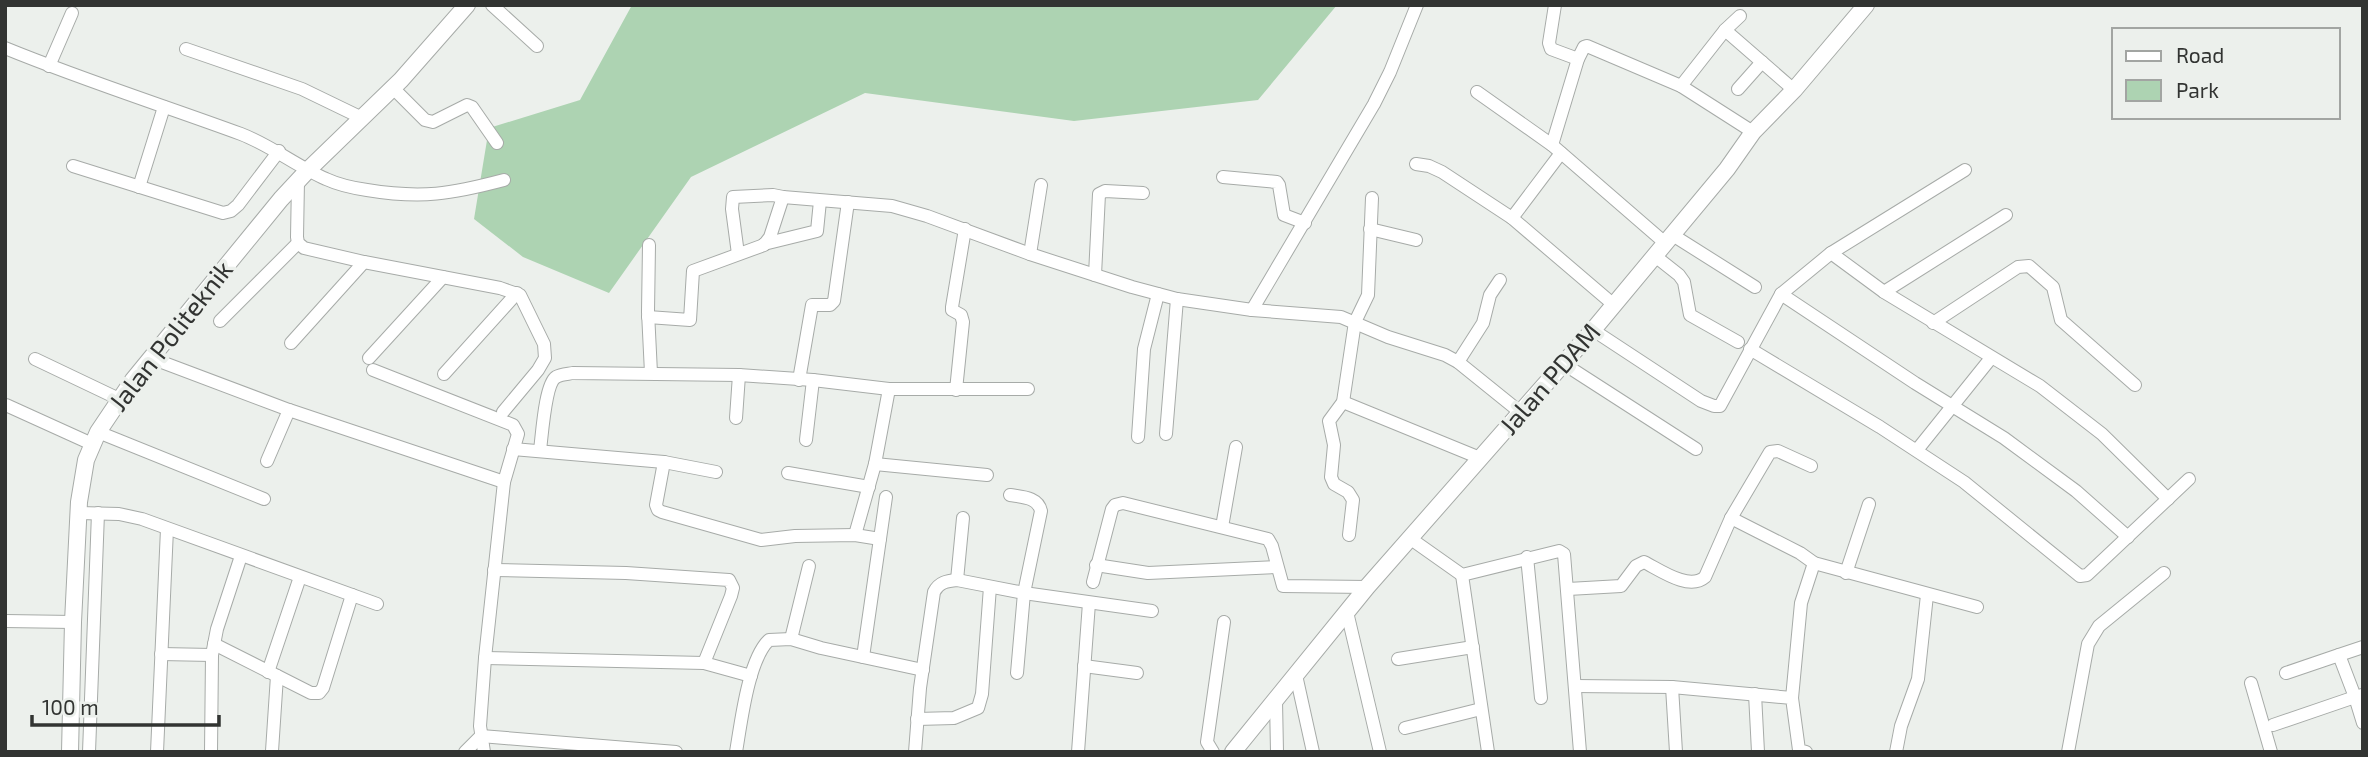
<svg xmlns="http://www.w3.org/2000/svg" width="2368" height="757" viewBox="0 0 2368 757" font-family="'Exo 2',sans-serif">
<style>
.green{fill:#add3b2}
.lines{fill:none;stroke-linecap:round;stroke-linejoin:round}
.minor-casing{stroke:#a7aba8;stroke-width:14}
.tertiary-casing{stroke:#a7aba8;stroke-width:18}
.minor{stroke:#fff;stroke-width:12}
.tertiary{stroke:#fff;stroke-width:16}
.labels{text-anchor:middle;stroke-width:7;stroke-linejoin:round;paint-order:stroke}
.street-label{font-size:26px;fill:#323432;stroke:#ecf0ec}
</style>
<rect width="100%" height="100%" fill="#ecf0ec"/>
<polygon class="green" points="632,5 1337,5 1258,100 1074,121 865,93 691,177 609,293 523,257 474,219 489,128 580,100"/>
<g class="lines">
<g class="minor-casing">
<g id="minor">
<polyline points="492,5 537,46"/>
<polyline points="1555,5 1549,43 1551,49 1578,59"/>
<polyline points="1725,30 1794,90"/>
<path d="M5 48C83 80 162 105 241 134 272 146 296 166 326 179 339 185 353 188 367 190 422 199 451 194 504 180"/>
<polyline points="186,49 302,89 362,118"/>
<polyline points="49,66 72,13"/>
<polyline points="1681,86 1725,30 1740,16"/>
<polyline points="393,88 425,120 433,122 467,105 472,107 497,143"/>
<polyline points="1738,89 1762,62"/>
<polyline points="1477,92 1552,145 1664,242"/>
<polyline points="1552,145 1578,59 1584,47 1587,46 1681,86 1753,132"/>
<polyline points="1416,164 1429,166 1442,172 1512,218 1614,305"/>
<polyline points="73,166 223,213 231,211 238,205 279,151"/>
<polyline points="1223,177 1277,182 1279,185 1284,215 1305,223"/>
<polyline points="298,181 297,237 298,243 304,248 364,262 500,288 520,295 544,344 545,358 538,370 503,412"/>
<polyline points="139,187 164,107"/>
<polyline points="1512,218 1561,153"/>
<polyline points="1370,229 1416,240"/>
<polyline points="1671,234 1755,287"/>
<polyline points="764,244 817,231 820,201"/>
<polyline points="649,245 648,312 651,373"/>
<polyline points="1831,253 1965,170"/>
<polyline points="738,254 732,209 733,197 773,195 783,197"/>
<polyline points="1030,254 1041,185"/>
<polyline points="1655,256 1679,275 1684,282 1690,315 1738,342"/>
<polyline points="1095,275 1099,194 1105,191 1143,193"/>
<polyline points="1884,292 2006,215"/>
<polyline points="1781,294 1915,383 2004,438 2076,491 2128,537"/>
<polyline points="1252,310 1374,104 1390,72 1417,5"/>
<polyline points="648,317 690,320 693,271 764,245 770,237 783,197 892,206 927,216 1030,254 1132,287 1177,299 1252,310 1341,317 1388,337 1445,355 1458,362 1520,412"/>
<polyline points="220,321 298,243"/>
<polyline points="1933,323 2018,267 2029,266 2053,287 2061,320 2135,385"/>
<polyline points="1593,330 1701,401 1714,406 1720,406 1781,294 1831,253 1884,292 2040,386 2102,434 2168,499"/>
<polyline points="291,343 364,262"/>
<polyline points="1750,349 1880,427 1964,482 2080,576 2087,575 2189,479"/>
<polyline points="151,358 289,410 504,482"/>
<polyline points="369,358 443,277"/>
<polyline points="35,359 119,399"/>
<polyline points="1458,362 1483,323 1490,295 1500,280"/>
<polyline points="1564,364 1696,449"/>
<polyline points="373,370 513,425 518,434 504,482 485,658 480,726 484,752"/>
<polyline points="444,374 517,293"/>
<polyline points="799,380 812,305 830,305 834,301 848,202"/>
<polyline points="956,390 963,322 961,315 952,310 952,307 965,229"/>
<polyline points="1343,402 1480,458"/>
<polyline points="6,405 92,444"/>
<polyline points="736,418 739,375"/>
<polyline points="98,432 264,499"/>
<polyline points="1166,434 1177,299"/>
<polyline points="1138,437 1144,349 1158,294"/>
<polyline points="806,440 813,380"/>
<polyline points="513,449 664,462 716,472"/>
<path d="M540 450C542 436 545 384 556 377 561 374 568 374 573 373L739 375 813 380 889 389H1028"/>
<polyline points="1917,450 1991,358"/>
<polyline points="267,461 289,410"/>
<polyline points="664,462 656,505 658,510 662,512 761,540 795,536 855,535 880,539"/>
<polyline points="875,464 987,475"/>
<polyline points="788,473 869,487"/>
<path d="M1010 495C1022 497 1038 497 1041 511L1024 593 1017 673"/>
<polyline points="79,513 119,514 142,519 377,604"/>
<polyline points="1731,518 1800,553 1814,563 1977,607"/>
<polyline points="1222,527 1236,447"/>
<polyline points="855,535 875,464 889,389"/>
<polyline points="1349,535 1353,500 1348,492 1334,484 1331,477 1334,445 1329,421 1343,402 1355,322 1368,295 1372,198"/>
<polyline points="1411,539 1462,575 1559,551 1564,554 1580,752"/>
<polyline points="1527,557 1541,698"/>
<polyline points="1096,565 1148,573 1277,567"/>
<polyline points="494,570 626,573 729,580 733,588 731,596 704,663"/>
<polyline points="1846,573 1869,504"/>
<polyline points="1462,575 1488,752"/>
<polyline points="957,580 963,518"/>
<polyline points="1093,582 1112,509 1115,505 1123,503 1268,539 1272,546 1283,586 1367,587"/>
<path d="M1568 589 1621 586 1636 566 1644 562C1660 570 1689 591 1705 577L1731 518 1770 452 1778 451 1811 466"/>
<polyline points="1347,612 1380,752"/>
<polyline points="5,621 73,622"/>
<polyline points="791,639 809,566"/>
<polyline points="214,644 311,693 319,693 323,688 352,595"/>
<polyline points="161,654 212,655"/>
<polyline points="2339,655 2363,647"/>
<polyline points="863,657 886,497"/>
<polyline points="485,658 704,663 751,676"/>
<polyline points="1398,659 1473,647"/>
<polyline points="1084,666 1137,673"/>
<polyline points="268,672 300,577"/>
<polyline points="2286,673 2339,655 2355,697 2362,695"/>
<polyline points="1296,675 1313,752"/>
<polyline points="2251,683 2271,752"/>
<polyline points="1575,686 1672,687 1792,698 1799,750 1806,752"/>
<polyline points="1672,687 1676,752"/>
<polyline points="1755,694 1758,752"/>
<polyline points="1792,698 1801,603 1814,563"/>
<polyline points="1276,701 1277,752"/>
<polyline points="917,719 954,718 978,708 982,694 990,587"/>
<polyline points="2273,725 2355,697 2363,723"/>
<polyline points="1405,728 1481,709"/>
<polyline points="272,751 277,676"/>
<polyline points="89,752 98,513"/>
<polyline points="157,752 167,529"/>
<polyline points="211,752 212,655 217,629 241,556"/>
<polyline points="465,752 481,736 676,752"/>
<path d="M736 752C741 723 748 660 769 640L791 639 821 648 923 670"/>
<path d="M915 752 920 688 934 592C939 582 947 581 957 580L1024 593 1152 611"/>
<polyline points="1078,752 1089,603"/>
<polyline points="1213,752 1207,742 1224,622"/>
<polyline points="1896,752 1901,726 1918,679 1927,595"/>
<polyline points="2068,752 2088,644 2099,626 2164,573"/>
</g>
</g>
<g class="tertiary-casing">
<g id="tertiary">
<polyline points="70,752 73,622 79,502 86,460 98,432 133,380 281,199 308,170 401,80 467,5"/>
<polyline points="1233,752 1367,587 1593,330 1727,169 1753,132 1794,90 1866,5"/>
</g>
</g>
<use href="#minor" class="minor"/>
<use href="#tertiary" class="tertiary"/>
</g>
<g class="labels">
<g class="street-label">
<text transform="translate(171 336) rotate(-52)" y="9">Jalan Politeknik</text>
<text transform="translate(1550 379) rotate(-49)" y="9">Jalan PDAM</text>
</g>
</g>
<rect width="2368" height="757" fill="none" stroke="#323432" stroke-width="14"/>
<rect x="2112" y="28" width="228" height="91" fill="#ecf0ec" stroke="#a2a5a2" stroke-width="2"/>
<rect x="2126" y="51" width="35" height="10" fill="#ffffff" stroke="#a2a5a2" stroke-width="2"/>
<text x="2176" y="63" font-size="21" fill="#323432">Road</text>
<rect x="2126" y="80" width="35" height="21" fill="#add3b2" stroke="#a2a5a2" stroke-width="2"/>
<text x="2176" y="98" font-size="21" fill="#323432">Park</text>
<path d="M32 715v10h187v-10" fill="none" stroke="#323432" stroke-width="3.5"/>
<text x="42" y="715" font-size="21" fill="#323432" stroke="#ecf0ec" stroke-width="5" paint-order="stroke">100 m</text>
</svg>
